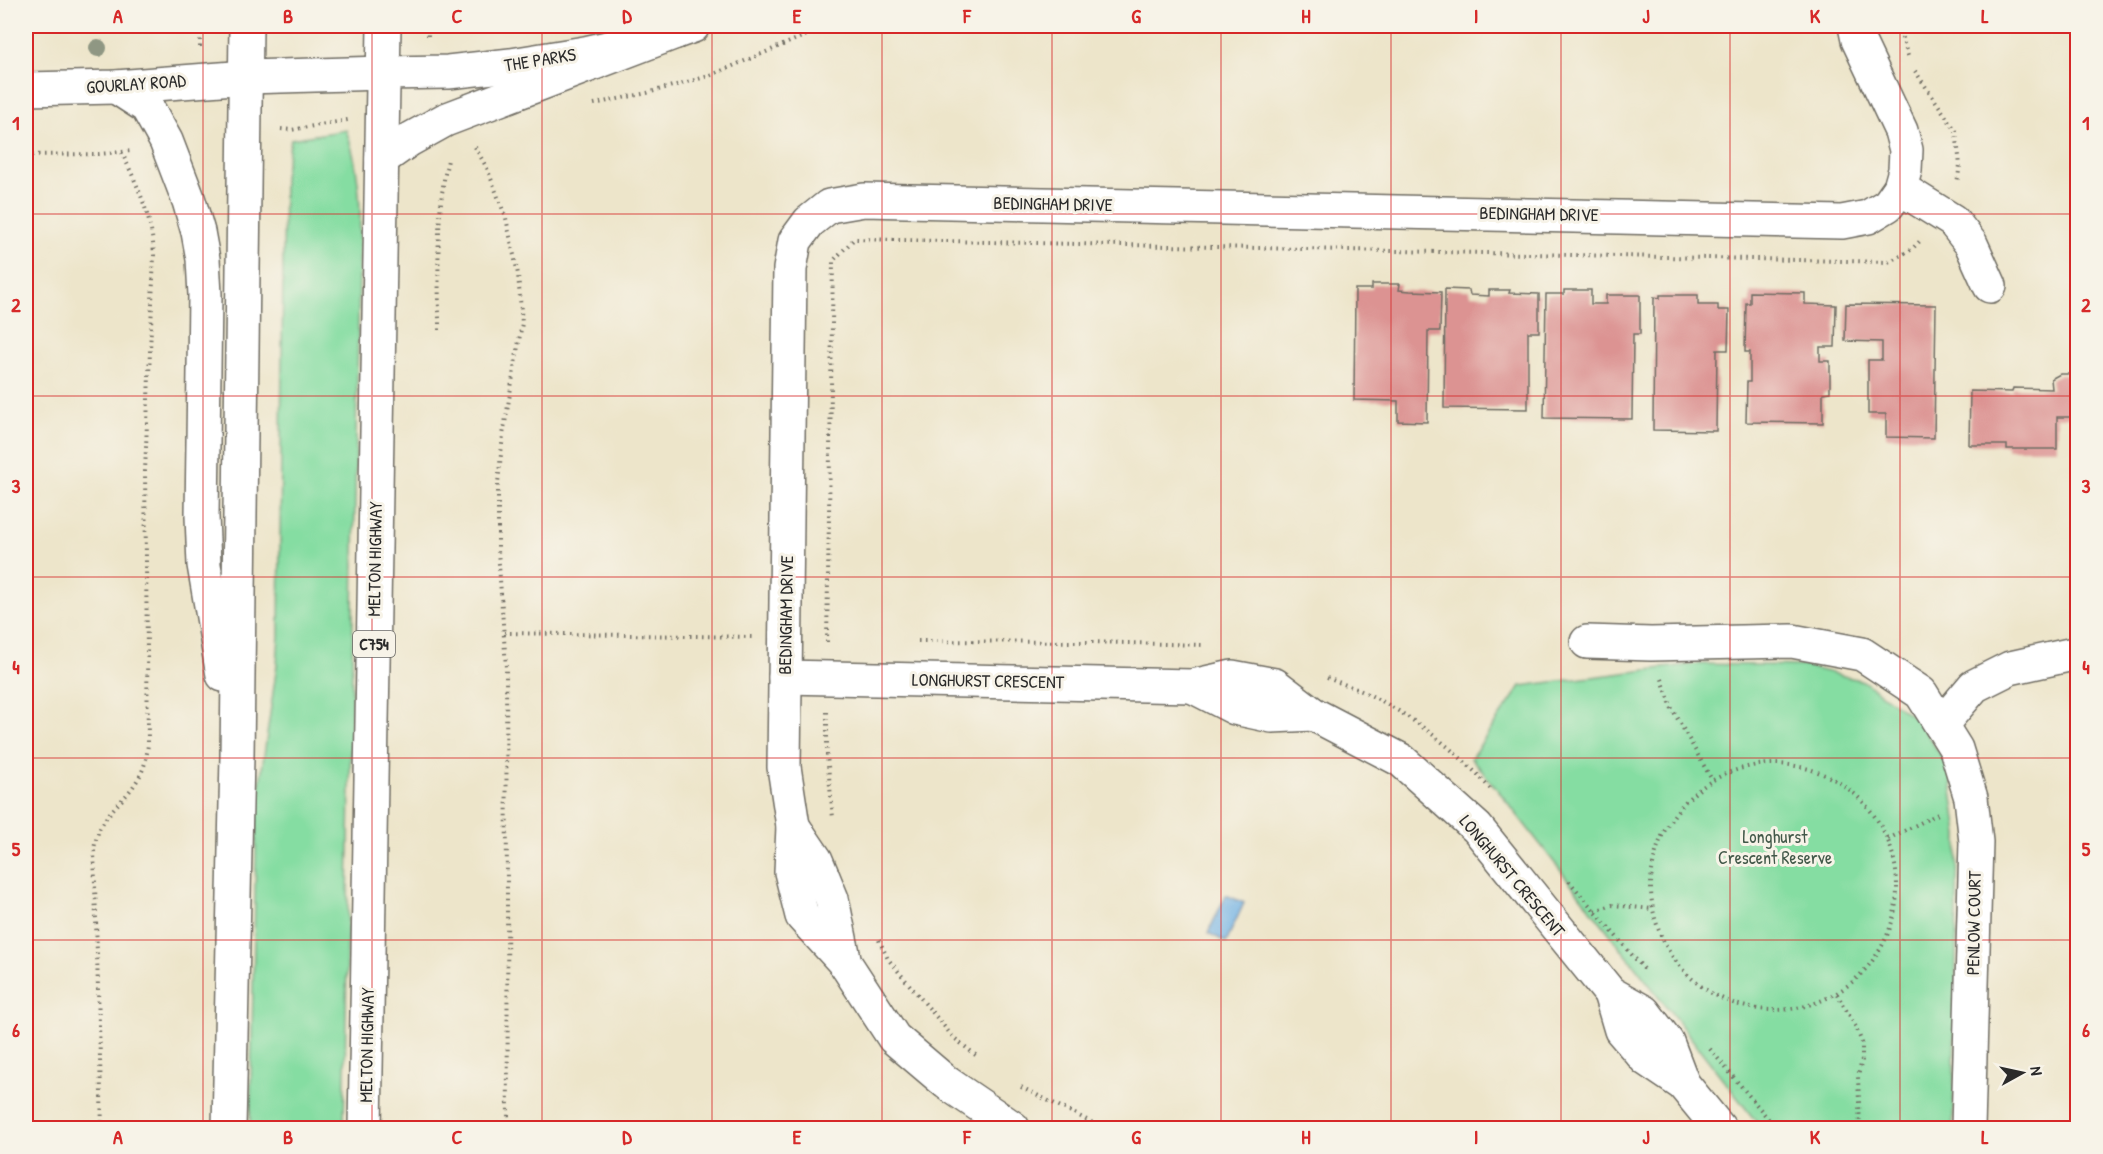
<svg xmlns="http://www.w3.org/2000/svg" width="2103" height="1154" viewBox="0 0 2103 1154" font-family="'Patrick Hand',sans-serif">
<style>
.green{fill:#85dda2;stroke:#588466;stroke-width:1.5}
.water{fill:#70b1e4;stroke:#4e6e88;stroke-width:1.5}
.building{fill:#dc9392}
.lines{fill:none;stroke-linecap:round;stroke-linejoin:round}
.street-casing{stroke:#6f6c63;stroke-width:36}
.secondary-casing{stroke:#6f6c63;stroke-width:36}
.highway-casing{stroke:#6f6c63;stroke-width:36}
.path{stroke:#6f6c63;stroke-width:4;stroke-dasharray:1.5 4.5;stroke-linecap:butt}
.street{stroke:#fff;stroke-width:33}
.secondary{stroke:#fff;stroke-width:33}
.highway{stroke:#fff;stroke-width:33}
.tree{fill:#8f9783}
.grid{fill:none;stroke:#d62828;stroke-width:1.5;stroke-opacity:0.55}
.labels{text-anchor:middle;stroke-width:6;stroke-linejoin:round;paint-order:stroke}
.shield{fill:#f7f3e8;stroke:#686764;stroke-width:1.5}
.shield-label{font-size:16px;font-weight:bold;fill:#2b2b2b}
.street-label{font-size:18px;fill:#2b2b2b;stroke:#f7f3e8}
.park-label{font-size:18px;fill:#425849;stroke:#f7f3e8}
.neatline{fill:none;stroke:#d62828;stroke-width:2}
.grid-label{font-size:20px;text-anchor:middle;font-weight:bold;fill:#d62828}
</style>
<rect width="100%" height="100%" fill="#f7f3e8"/>
<filter id="ink" filterUnits="userSpaceOnUse"><feTurbulence type="fractalNoise" baseFrequency=".0167" numOctaves="2"/><feDisplacementMap in="SourceGraphic" scale="12" xChannelSelector="R" yChannelSelector="G"/><feConvolveMatrix kernelMatrix="1 2 1 2 8 2 1 2 1" color-interpolation-filters="sRGB"/></filter>
<filter id="wash" filterUnits="userSpaceOnUse"><feTurbulence type="fractalNoise" baseFrequency=".008" numOctaves="4" result="noise"/><feDisplacementMap in="SourceGraphic" scale="24" xChannelSelector="R" yChannelSelector="G"/><feGaussianBlur stdDeviation="1.35" result="paint"/><feColorMatrix in="noise" values="0 0 0 0 0 0 0 0 0 0 0 0 0 0 0 0 0 1.4 0 .05"/><feComposite in="paint" operator="in"/></filter>
<g filter="url(#wash)">
<rect width="100%" height="100%" fill="#ede5ca"/>
<g class="green">
<path d="M346 130C356 158 359 183 360 213L344 1128H250L257 804 277 665 279 635 284 176 291 139Z"/>
<polygon points="1695,664 1804,666 1863,681 1916,719 1949,767 1958,835 1953,1128 1761,1128 1501,794 1471,758 1521,686"/>
</g>
<polygon class="water" points="1226,895 1244,903 1226,942 1208,933"/>
<g id="blocks">
<g class="building">
<polygon points="1372,284 1400,284 1399,290 1410,291 1441,292 1440,331 1428,331 1427,422 1398,421 1398,401 1354,400 1355,289 1372,289"/>
<polygon points="1445,289 1469,290 1470,295 1489,296 1489,290 1510,290 1509,293 1539,294 1539,332 1528,332 1528,409 1444,408"/>
<polygon points="1564,290 1591,290 1591,304 1606,304 1606,295 1640,295 1640,334 1633,334 1632,419 1544,418 1546,294 1564,294"/>
<polygon points="1750,292 1805,293 1805,304 1836,305 1835,347 1820,347 1820,361 1830,361 1830,392 1823,393 1823,423 1746,422 1747,382 1750,382 1750,352 1745,352 1746,303 1750,303"/>
<polygon points="1660,295 1698,295 1698,305 1718,305 1718,310 1729,310 1728,350 1717,350 1716,431 1653,430 1654,297 1660,298"/>
<polygon points="1846,304 1936,305 1934,438 1886,437 1886,414 1868,414 1868,360 1882,360 1882,342 1845,341"/>
<polygon points="2060,374 2078,374 2078,417 2057,417 2057,449 2007,449 2007,445 1969,445 1970,391 2012,392 2013,388 2052,389 2051,379"/>
</g>
</g>
</g>
<g filter="url(#ink)">
<use href="#blocks" fill-opacity="0" stroke="#6f6c63" stroke-width="1.5"/>
<g class="lines">
<g class="street-casing">
<g id="street">
<polyline points="1900,188 1953,221 1971,244 1990,286"/>
<polyline points="1587,642 1651,644 1792,641 1862,654 1921,693 1956,749 1971,798 1976,842 1968,1128"/>
<polyline points="785,677 1192,686 1232,677 1275,685 1313,714 1401,760 1477,828 1610,993 1644,1012 1667,1042 1683,1084"/>
<polyline points="1192,686 1235,708 1272,716 1313,714"/>
<polyline points="1941,725 1974,686 2010,668 2078,653"/>
<polyline points="793,826 816,860 832,899 845,963"/>
<polyline points="1610,993 1621,1030 1646,1059 1683,1084 1719,1128"/>
<polyline points="1013,1128 947,1083 894,1038 845,963 802,916 791,872 793,826 784,767 790,269 795,241 809,222 829,206 864,200 1842,222 1868,217 1888,205 1900,188 1905,170 1906,150 1901,131 1858,40 1855,26"/>
</g>
</g>
<g class="secondary-casing">
<g id="secondary">
<polyline points="383,73 448,72 511,65 585,53 676,32 693,26"/>
<polyline points="26,89 116,87 247,77"/>
</g>
</g>
<g class="highway-casing">
<g id="highway">
<polyline points="247,77 383,73"/>
<polyline points="116,87 147,107 166,141 189,201 198,232 203,259 205,295 202,516 204,565 223,675"/>
<polyline points="382,159 409,140 445,120 676,32"/>
<polyline points="229,1128 237,756 246,26"/>
<polyline points="365,1128 384,26"/>
</g>
</g>
<g class="path">
<polyline points="1898,26 1909,59"/>
<polyline points="428,36 428,26"/>
<polyline points="200,47 200,26"/>
<polyline points="1915,71 1956,131 1960,165 1957,183"/>
<polyline points="594,104 647,93 709,76 828,26"/>
<polyline points="281,129 291,130 348,120"/>
<polyline points="475,147 487,168 506,218 518,274 522,323 503,435 498,483 498,550 506,667 508,1128"/>
<polyline points="26,155 99,154 132,151"/>
<polyline points="26,191 30,155"/>
<path d="M439 330C439 274 435 214 448 160"/>
<polyline points="504,633 752,637"/>
<polyline points="918,641 1089,642 1205,645"/>
<polyline points="827,642 833,261 854,239 1888,262 1911,250 1920,241"/>
<path d="M1327 678C1340 683 1353 687 1366 693 1410 714 1461 753 1492 791"/>
<polyline points="1662,679 1672,709 1712,780"/>
<polyline points="827,712 827,755 833,818"/>
<circle cx="1774" cy="887" r="123"/>
<polyline points="1888,839 1938,814"/>
<polyline points="1569,881 1644,969"/>
<polyline points="1595,911 1612,905 1652,909"/>
<polyline points="879,940 888,959 953,1037 978,1057"/>
<polyline points="1837,994 1856,1027 1862,1043 1862,1060 1858,1076 1860,1128"/>
<polyline points="1710,1049 1776,1128"/>
<polyline points="1021,1087 1103,1128"/>
<path d="M102 1128 94 850C99 812 121 808 138 779 145 768 147 756 148 743L145 471 154 255C152 217 138 186 122 153"/>
</g>
<use href="#street" class="street"/>
<use href="#secondary" class="secondary"/>
<use href="#highway" class="highway"/>
</g>
<circle class="tree" cx="98" cy="48" r="9"/>
</g>
<path class="grid" d="M203 26V1128M372 26V1128M542 26V1128M712 26V1128M882 26V1128M1052 26V1128M1221 26V1128M1391 26V1128M1561 26V1128M1730 26V1128M1900 26V1128M26 214H2078M26 396H2078M26 577H2078M26 758H2078M26 940H2078"/>
<g class="labels">
<rect class="shield" x="353" y="631" width="42" height="26" rx="4.5"/>
<g class="shield-label">
<text x="374" y="650">C754</text>
</g>
<g class="street-label">
<text transform="translate(540 60) rotate(-9)" y="6">THE PARKS</text>
<text transform="translate(136 84) rotate(-4)" y="6">GOURLAY ROAD</text>
<text transform="translate(1053 204) rotate(1)" y="6">BEDINGHAM DRIVE</text>
<text transform="translate(1539 214) rotate(1)" y="6">BEDINGHAM DRIVE</text>
<text transform="translate(375 559) rotate(-89)" y="6">MELTON HIGHWAY</text>
<text transform="translate(786 615) rotate(-89)" y="6">BEDINGHAM DRIVE</text>
<text transform="translate(988 681) rotate(1)" y="6">LONGHURST CRESCENT</text>
<text transform="translate(1512 876) rotate(50)" y="6">LONGHURST CRESCENT</text>
<text transform="translate(1974 923) rotate(-89)" y="6">PENLOW COURT</text>
<text transform="translate(367 1045) rotate(-89)" y="6">MELTON HIGHWAY</text>
</g>
<g class="park-label">
<text x="1775" y="843">Longhurst<tspan x="1775" dy="21">Crescent Reserve</tspan></text>
</g>
</g>
<rect width="2103" height="1154" fill="none" stroke="#f7f3e8" stroke-width="66"/>
<g transform="translate(2022 1073) rotate(82)" stroke="#f7f3e8" stroke-width="4.5" paint-order="stroke">
<path d="M0-4.5L10 22L0 15L-10 22Z" fill="#2b2b2b"/>
<text y="-9" font-size="16" font-weight="bold" text-anchor="middle" fill="#2b2b2b">N</text>
</g>
<rect x="33" y="33" width="2037" height="1088" class="neatline"/>
<g class="grid-label">
<text x="118" y="23">A</text>
<text x="288" y="23">B</text>
<text x="457" y="23">C</text>
<text x="627" y="23">D</text>
<text x="797" y="23">E</text>
<text x="967" y="23">F</text>
<text x="1136" y="23">G</text>
<text x="1306" y="23">H</text>
<text x="1476" y="23">I</text>
<text x="1646" y="23">J</text>
<text x="1815" y="23">K</text>
<text x="1985" y="23">L</text>
<text x="16" y="130">1</text>
<text x="2086" y="130">1</text>
<text x="16" y="312">2</text>
<text x="2086" y="312">2</text>
<text x="16" y="493">3</text>
<text x="2086" y="493">3</text>
<text x="16" y="674">4</text>
<text x="2086" y="674">4</text>
<text x="16" y="856">5</text>
<text x="2086" y="856">5</text>
<text x="16" y="1037">6</text>
<text x="2086" y="1037">6</text>
<text x="118" y="1144">A</text>
<text x="288" y="1144">B</text>
<text x="457" y="1144">C</text>
<text x="627" y="1144">D</text>
<text x="797" y="1144">E</text>
<text x="967" y="1144">F</text>
<text x="1136" y="1144">G</text>
<text x="1306" y="1144">H</text>
<text x="1476" y="1144">I</text>
<text x="1646" y="1144">J</text>
<text x="1815" y="1144">K</text>
<text x="1985" y="1144">L</text>
</g>
</svg>
